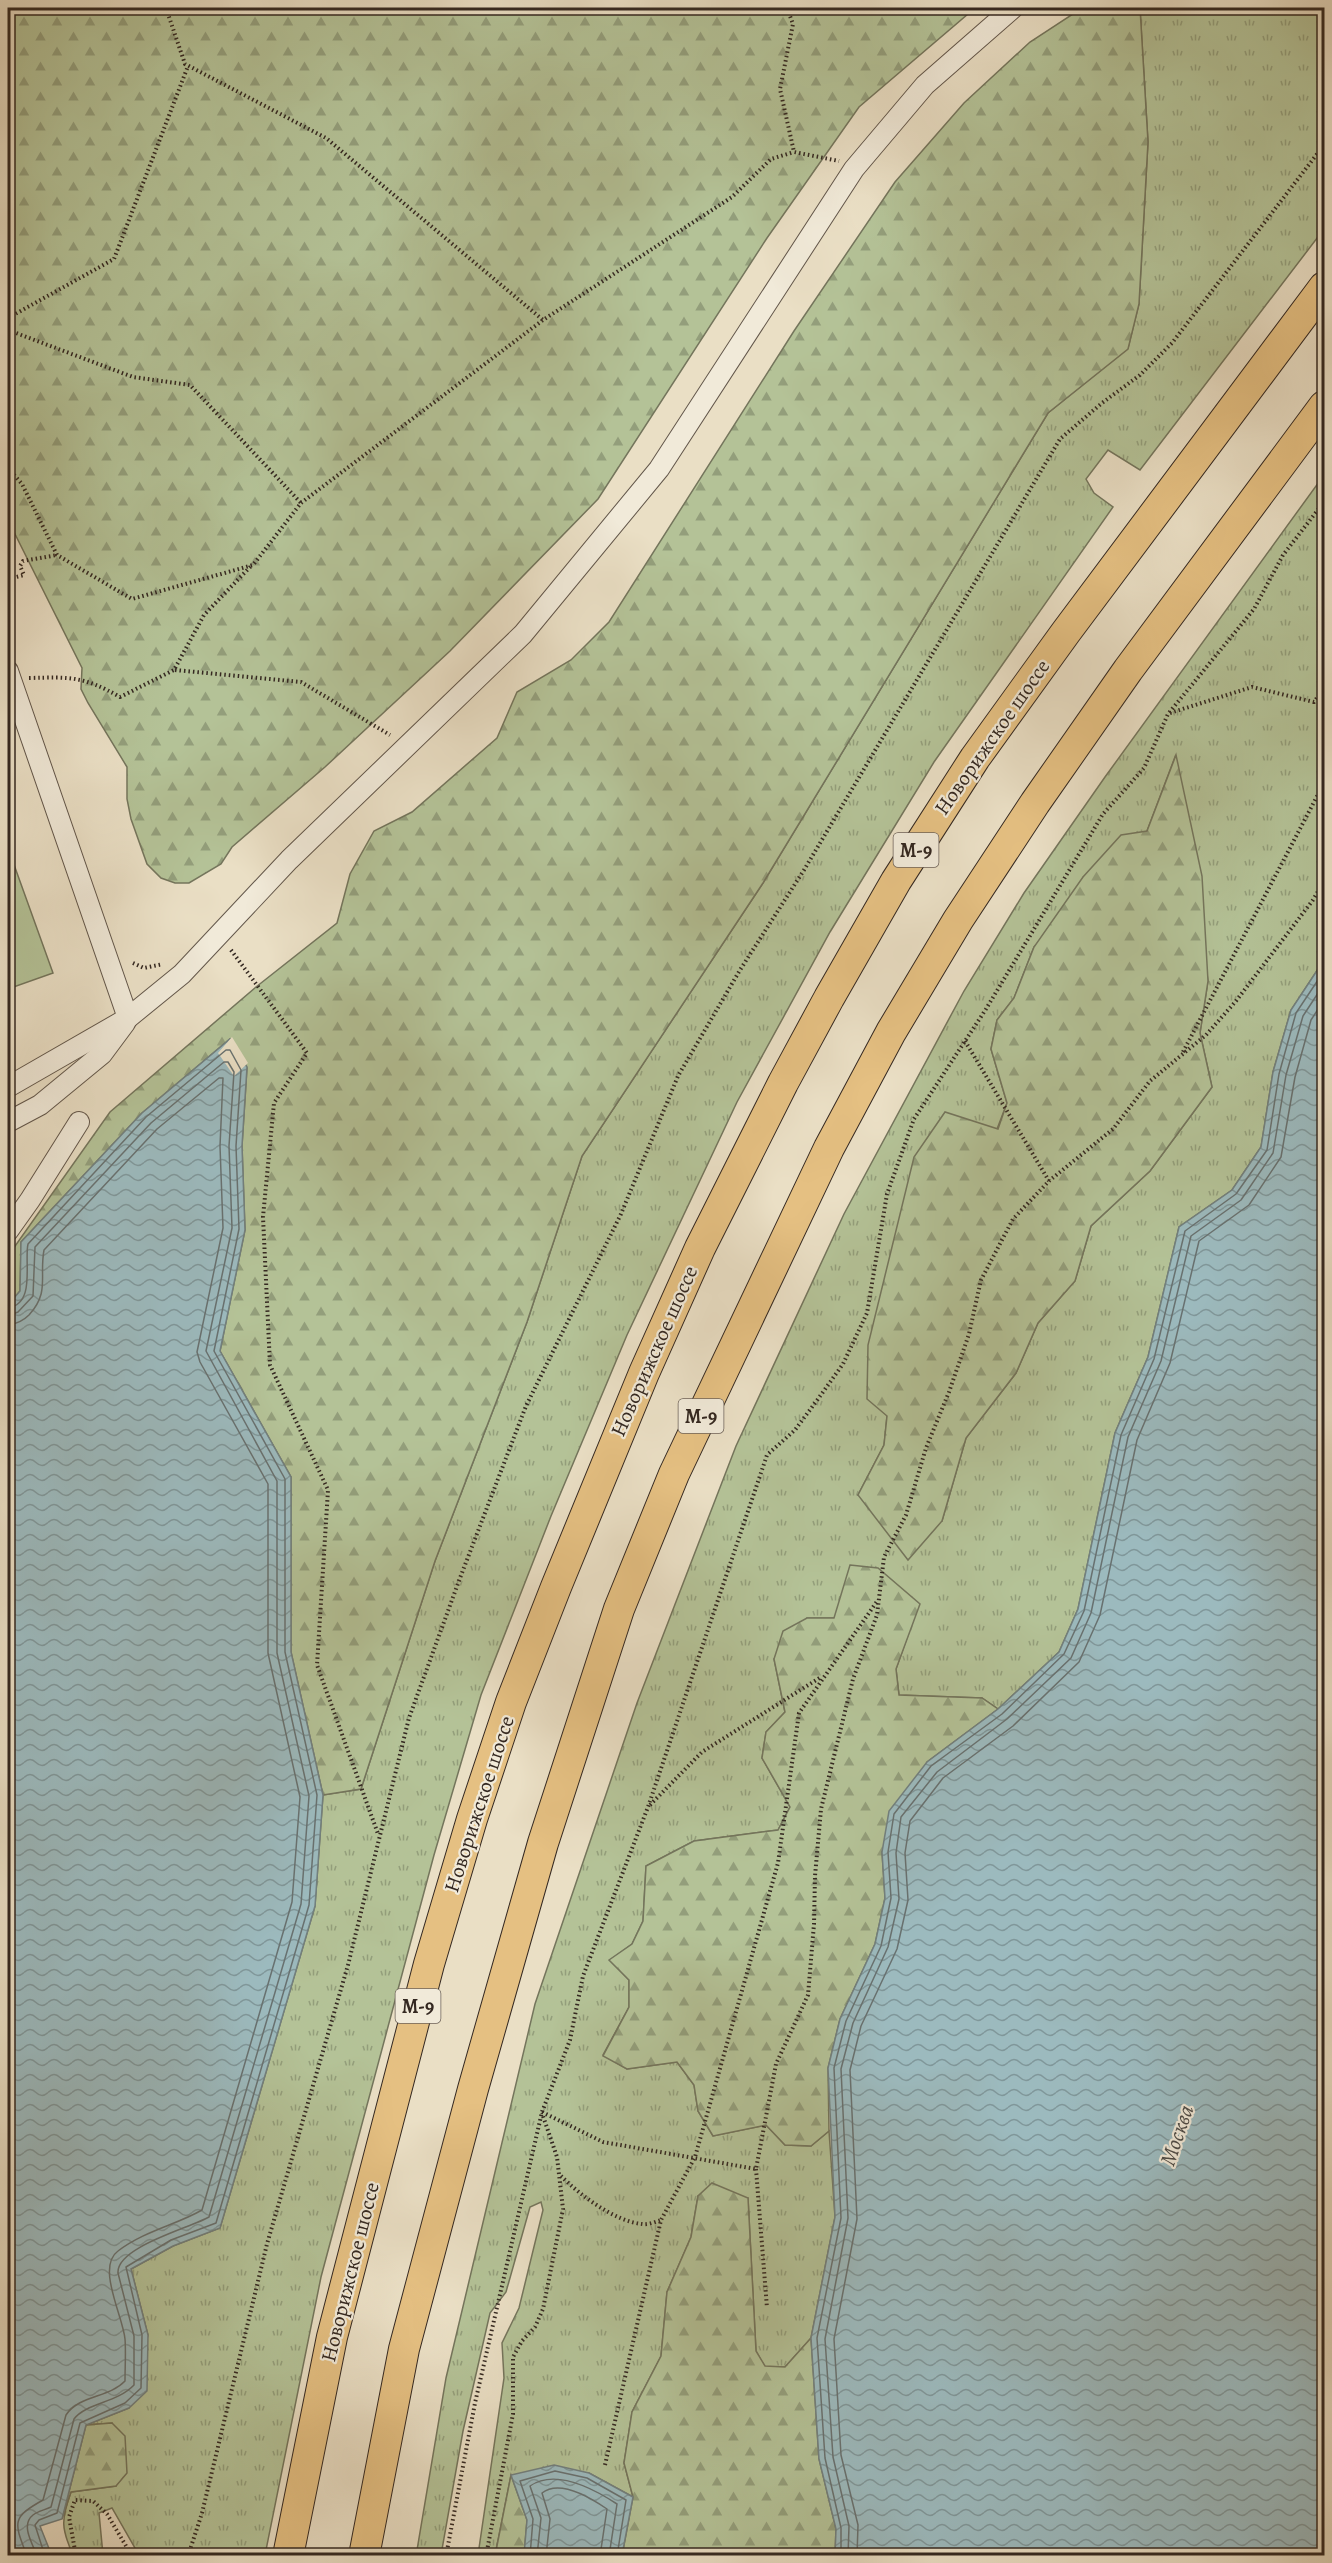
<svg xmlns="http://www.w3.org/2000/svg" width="1332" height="2563" viewBox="0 0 1332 2563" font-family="Alegreya,serif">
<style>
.grass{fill:url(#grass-tufts);stroke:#74755c;stroke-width:1.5;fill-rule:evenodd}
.forest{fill:url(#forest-firs);stroke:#74755c;stroke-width:1.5}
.garden{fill:#b4c297;stroke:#74755c;stroke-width:1.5}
.water{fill:url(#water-waves);stroke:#72807f;stroke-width:1.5}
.pier{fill:#eadfc5}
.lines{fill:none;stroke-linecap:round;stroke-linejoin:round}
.shore{stroke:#687170;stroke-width:1.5}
.minor-casing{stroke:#62564a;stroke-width:22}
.highway-casing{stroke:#342821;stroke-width:32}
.path{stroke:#342821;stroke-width:4;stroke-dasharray:1.5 3;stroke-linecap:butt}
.minor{stroke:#f1ead9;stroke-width:20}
.highway{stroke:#e5c082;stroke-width:30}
.labels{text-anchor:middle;stroke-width:4.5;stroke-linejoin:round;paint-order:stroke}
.shield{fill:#f1ead9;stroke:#6d6258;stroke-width:1.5}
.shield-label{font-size:20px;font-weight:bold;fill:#342821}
.street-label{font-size:21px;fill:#342821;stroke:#f1ead9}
.water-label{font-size:22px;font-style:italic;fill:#4e4c48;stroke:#f1ead9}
</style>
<defs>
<pattern id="grass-tufts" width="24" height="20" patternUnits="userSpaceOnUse" patternTransform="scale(1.5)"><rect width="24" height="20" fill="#b4c297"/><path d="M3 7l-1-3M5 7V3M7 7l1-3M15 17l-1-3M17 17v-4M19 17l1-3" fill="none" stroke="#939e7b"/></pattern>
<pattern id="forest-firs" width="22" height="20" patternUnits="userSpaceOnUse" patternTransform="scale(1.5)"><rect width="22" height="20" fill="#b4c297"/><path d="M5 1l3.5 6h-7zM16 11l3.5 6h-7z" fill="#939e7b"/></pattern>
<pattern id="water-waves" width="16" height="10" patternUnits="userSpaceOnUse" patternTransform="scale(1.5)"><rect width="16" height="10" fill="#9cbabe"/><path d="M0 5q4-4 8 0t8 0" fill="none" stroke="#80979a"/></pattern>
</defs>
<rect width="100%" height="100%" fill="#eadfc5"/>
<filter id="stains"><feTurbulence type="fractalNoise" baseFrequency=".00333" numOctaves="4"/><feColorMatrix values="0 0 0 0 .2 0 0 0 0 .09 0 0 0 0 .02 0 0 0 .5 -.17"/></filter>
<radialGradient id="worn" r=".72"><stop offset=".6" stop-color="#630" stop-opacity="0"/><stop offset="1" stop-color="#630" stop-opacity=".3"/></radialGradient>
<g class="grass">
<path d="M1140 8H1316L1324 14V229L1140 470 1108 450 1086 479 1094 493 1113 507 934 762 830 932 737 1102 627 1335 551 1516 481 1695 434 1855 321 2277 265 2555H139L112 2508 99 2513 103 2555H73C61 2528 61 2520 71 2492L116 2486 112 2423 86 2425 129 2408 148 2335 131 2269 173 2246 220 2228 315 1906 323 1795 361 1789 435 1561 527 1322 582 1156 763 883 1048 413 1128 348 1139 304 1148 142Z"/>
<path d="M1324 475V960L1291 1010 1273 1072 1261 1147 1232 1190 1179 1227 1148 1357 1115 1433 1078 1609 1059 1652 998 1709 982 1698 899 1695 896 1669 919 1604 834 1618H807L774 1659 785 1712 766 1732 762 1758 790 1807 778 1830 694 1841 646 1866 643 1921 632 1944 610 1960 629 1980V2007L603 2055 627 2069 677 2062 694 2085 698 2111 713 2136 766 2125 785 2145 811 2146 829 2131 835 2217 811 2338 785 2367H765L756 2351 748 2198 698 2196 691 2237 667 2292 661 2356 632 2412 624 2463 633 2497 589 2473 511 2475 495 2555H478L504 2378 502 2343 519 2308 543 2210 541 2202 530 2207 506 2292 490 2313 463 2431 441 2555 416 2556 446 2378 535 2004 637 1703 736 1446 844 1214 964 991 1024 893 1105 777ZM1175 757 1208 981 1200 1033 1212 1087 1150 1171 1091 1226 1075 1281 1038 1323 1016 1373 966 1438 942 1521 858 1495 884 1445 887 1416 1007 1103 991 1049 997 1020 1014 998 1034 947 1147 831Z"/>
</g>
<g class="forest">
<polygon points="8,8 975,8 859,107 767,238 598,499 450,651 325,767 232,847 221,864 189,883 175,883 161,878 147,864 131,819 127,799 127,767 88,703 81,689 82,668 8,520"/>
<polygon points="1082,8 1140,8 1148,142 1139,304 1128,349 1048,413 763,883 582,1156 527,1322 435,1561 361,1789 323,1795 291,1652 291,1477 220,1351 245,1230 242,1146 247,1068 230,1039 142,1113 21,1242 20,1291 8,1305 8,1256 110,1112 256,987 337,923 350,874 374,831 412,812 497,738 517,692 571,660 609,622 794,331 895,182 964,103 1030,42"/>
<polygon points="1176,755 1202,876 1208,981 1200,1033 1212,1087 1150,1171 1091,1226 1075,1281 1038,1323 1016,1373 966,1438 942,1521 908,1560 858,1495 884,1445 887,1416 867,1399 868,1345 914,1157 945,1112 998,1129 1007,1103 991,1049 997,1020 1014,998 1034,947 1083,877 1121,835 1147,831"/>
<polygon points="850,1565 878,1568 920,1604 896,1669 899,1695 982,1698 998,1709 927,1762 882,1852 885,1898 875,1944 840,2019 828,2068 829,2131 811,2146 785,2145 766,2125 713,2136 698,2111 694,2085 677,2062 627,2069 603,2056 629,2007 629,1980 609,1960 632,1944 643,1921 646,1866 694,1841 778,1830 790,1807 762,1758 766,1732 785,1712 774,1659 783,1631 807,1618 834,1618"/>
<polygon points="712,2183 748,2198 756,2351 765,2366 785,2367 811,2338 819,2459 836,2529 835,2555 622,2556 633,2497 624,2463 632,2412 661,2356 667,2292 691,2237 698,2196"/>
<polygon points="112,2423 125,2436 127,2473 116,2486 71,2492 62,2519 86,2425"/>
<polygon points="511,2475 527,2520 524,2555 495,2556"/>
</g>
<polygon class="garden" points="8,848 53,973 8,989"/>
<g class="water">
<polygon points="1324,960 1324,2555 835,2555 836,2529 819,2459 811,2338 835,2217 828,2068 840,2019 875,1944 885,1898 882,1852 889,1811 927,1762 998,1709 1059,1652 1078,1609 1115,1433 1148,1357 1179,1227 1232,1190 1261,1147 1273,1072 1291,1010"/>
<polygon points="230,1039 247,1067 242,1146 245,1230 220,1351 291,1477 291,1652 323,1795 315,1906 220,2228 173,2246 131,2269 148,2335 147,2391 129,2408 86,2425 62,2519 40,2526 52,2556 8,2555 8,1305 20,1291 21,1242 142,1113"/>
<polygon points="554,2465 589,2473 633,2497 622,2555 524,2555 527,2520 511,2475"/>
</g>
<polygon class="pier" points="232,1037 248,1063 234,1076 218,1053"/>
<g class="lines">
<g class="shore">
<path d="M8 1308C36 1304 24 1262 28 1244L146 1117 226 1050H230L241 1070 236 1146 239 1229 214 1351 285 1479V1652L317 1795 309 1905 216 2223 171 2240 126 2267 142 2335 141 2388 125 2403 80 2423 57 2513 39 2520 35 2525 45 2556"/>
<path d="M8 1316 18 1312 33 1296 35 1247 151 1123 224 1062H228L234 1072 229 1146 232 1228 206 1351 277 1481V1653L309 1796 301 1904 209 2217C190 2228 116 2247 118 2273L134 2336V2385C117 2403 86 2403 74 2419L51 2507C45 2510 38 2511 33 2515 20 2525 33 2544 37 2556"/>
<path d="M8 1325C17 1324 23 1321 29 1315 50 1292 39 1277 44 1250L157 1129 219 1078H223L220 1146 223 1228 197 1352 200 1362 268 1484V1653L300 1797 292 1902 202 2210C176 2225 144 2231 118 2251 96 2267 123 2316 125 2339 126 2352 125 2367 125 2381 109 2398 79 2395 66 2415L43 2500C11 2518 14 2522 27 2556"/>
<polyline points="530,2556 533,2519 520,2481 555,2471 587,2478 626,2500 617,2556"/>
<path d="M537 2556 541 2518 530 2486C556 2468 594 2489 617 2504L609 2556"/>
<path d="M546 2556 550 2519 542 2493C560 2479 591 2498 607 2509L600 2556"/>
<polyline points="841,2556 841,2528 825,2458 817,2338 841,2218 834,2068 846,2021 881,1946 891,1898 888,1852 894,1814 931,1766 1002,1714 1064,1654 1084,1611 1121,1435 1154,1359 1185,1231 1236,1194 1267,1150 1279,1074 1296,1013 1324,971"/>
<polyline points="848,2556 849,2526 833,2457 825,2339 848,2218 841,2069 853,2023 888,1947 899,1899 896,1853 901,1817 937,1772 1007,1719 1071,1658 1091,1613 1128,1437 1161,1361 1191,1236 1241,1200 1273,1153 1286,1075 1303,1016 1324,984"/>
<polyline points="857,2556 858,2525 841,2455 834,2339 857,2219 850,2070 861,2026 897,1949 908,1900 905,1853 910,1821 943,1778 1013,1726 1079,1662 1100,1615 1137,1440 1170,1363 1199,1241 1249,1205 1281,1157 1295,1077 1311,1020 1324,1000"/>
</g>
<g class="minor-casing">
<g id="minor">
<polyline points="8,671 128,1018"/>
<polyline points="8,1087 128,1018 182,974 289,860 523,634 659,469 854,169 925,85 1013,8"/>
<polyline points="8,1122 40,1105 102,1054 125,1023"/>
<polyline points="8,1231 30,1200 79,1122"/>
</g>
</g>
<g class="highway-casing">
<g id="highway">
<polyline points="288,2556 332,2337 429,1964 472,1819 511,1702 556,1587 644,1373 700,1248 783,1083 829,998 896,881 975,758 1066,632 1324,287"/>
<polyline points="364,2556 404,2349 473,2089 543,1843 619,1609 674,1474 829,1148 891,1032 958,920 1035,803 1128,670 1324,406"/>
</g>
</g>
<g class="path">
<polyline points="166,8 185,64 326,138 543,320"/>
<polyline points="787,8 793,24 780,89 794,152 839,161"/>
<polyline points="8,318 114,259 188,66"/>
<polyline points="8,330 133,377 190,385 301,503"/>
<polyline points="8,468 22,484 57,555 132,599 253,565 301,503 543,320 732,197 771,159 794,152"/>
<polyline points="8,579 24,575 20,566 23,561 57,555"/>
<polyline points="175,670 301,682 390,735"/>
<path d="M29 678C71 677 83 676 120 697L174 670 204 615 251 566"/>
<polyline points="1170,713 1252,687 1314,702 1324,688"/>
<polyline points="231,950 307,1053 274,1103 263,1217 270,1365 328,1490 317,1665 378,1834"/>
<polyline points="133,963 144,968 163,964"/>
<polyline points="965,1041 1049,1181"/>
<polyline points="1183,1052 1324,783"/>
<polyline points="650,1805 702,1752 821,1677"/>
<polyline points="542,2112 603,2142 756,2169 776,2064 808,1995 814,1924 815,1876 821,1809 853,1679 877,1615 884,1557 906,1515 926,1448 949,1392 969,1334 981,1280 1013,1219 1049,1181 1113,1129 1150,1081 1206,1035 1236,1001 1313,900 1324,881"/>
<polyline points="756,2169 767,2308"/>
<path d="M561 2176C580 2195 614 2221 642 2224 648 2225 655 2222 661 2220"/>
<polyline points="605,2465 661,2220 695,2157 778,1863 799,1713 878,1600"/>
<polyline points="76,2556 69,2517 75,2500 93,2501 107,2514 132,2556"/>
<polyline points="188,2556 202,2513 267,2244 348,1965 409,1718 460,1578 526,1406 621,1214 678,1076 740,970 804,870 1060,439 1102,403 1140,375 1172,343 1324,145"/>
<polyline points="446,2556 475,2403 542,2112 570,2040 583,1976 648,1807 767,1455 795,1430 818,1399 843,1364 867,1313 887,1194 914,1119 986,1009 1103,814 1144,768 1168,714 1254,609 1283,555 1324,502"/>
<polyline points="486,2556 513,2414 513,2357 522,2341 535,2327 543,2309 563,2209 557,2157 542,2113"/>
</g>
<use href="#minor" class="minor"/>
<use href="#highway" class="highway"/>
</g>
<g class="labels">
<g class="shield">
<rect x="893.5" y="833" width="45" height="34" rx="4.5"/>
<rect x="678.5" y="1399" width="45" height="34" rx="4.5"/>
<rect x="395.5" y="1989" width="45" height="34" rx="4.5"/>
</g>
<g class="shield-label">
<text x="916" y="857">М-9</text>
<text x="701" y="1423">М-9</text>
<text x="418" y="2013">М-9</text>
</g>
<g class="street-label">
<text transform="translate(992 737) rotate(-55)" y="7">Новорижское шоссе</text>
<text transform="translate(654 1351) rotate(-66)" y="7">Новорижское шоссе</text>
<text transform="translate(479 1804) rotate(-72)" y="7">Новорижское шоссе</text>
<text transform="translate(350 2272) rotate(-76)" y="7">Новорижское шоссе</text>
</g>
<g class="water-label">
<text transform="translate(1176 2135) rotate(-71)" y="8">Москва</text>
</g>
</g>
<rect width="1332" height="2563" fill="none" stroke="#eadfc5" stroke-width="30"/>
<rect x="9" y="9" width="1314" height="2545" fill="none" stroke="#342821" stroke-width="3"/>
<rect x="15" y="15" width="1302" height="2533" fill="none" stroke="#342821" stroke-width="1.5"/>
<rect width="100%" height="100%" filter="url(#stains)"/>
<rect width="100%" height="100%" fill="url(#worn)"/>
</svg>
